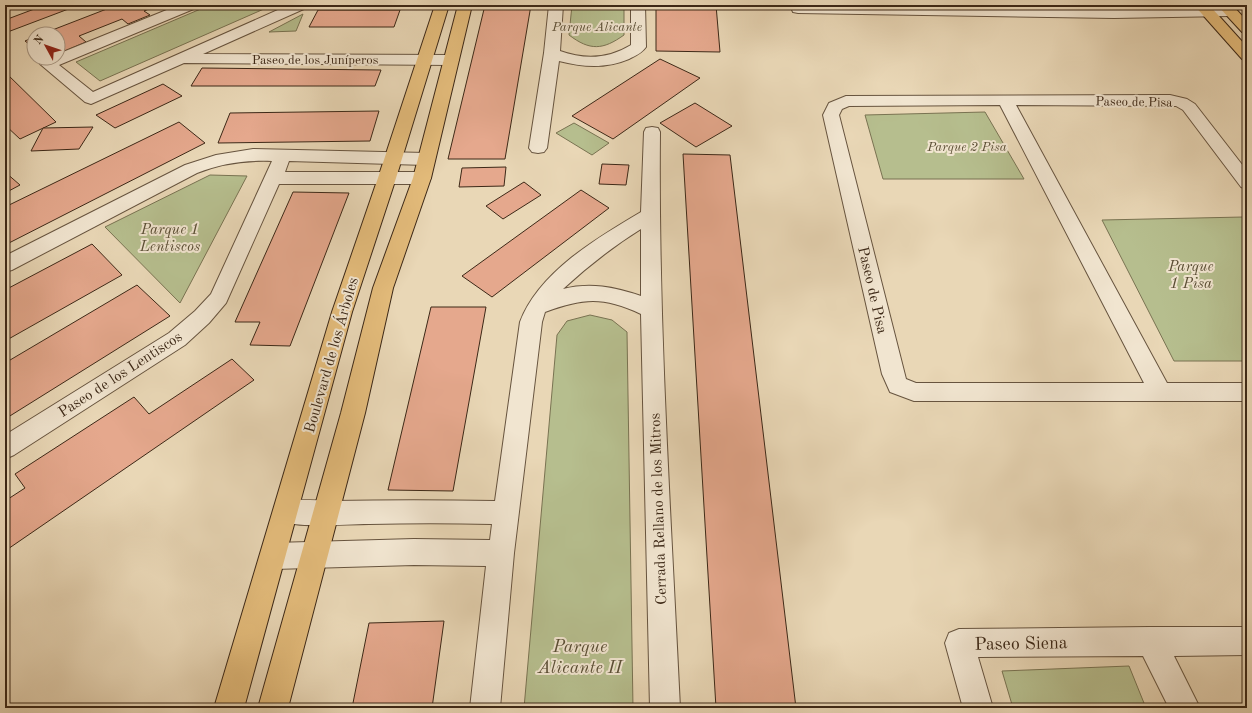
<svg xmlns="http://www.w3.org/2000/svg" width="1252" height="713" viewBox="0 0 1252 713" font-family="'Old Standard TT',serif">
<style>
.green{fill:#b6be8e;stroke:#797352}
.building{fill:#e5a88d;stroke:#3c2817}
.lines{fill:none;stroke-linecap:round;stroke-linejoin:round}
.minor-casing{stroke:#67543f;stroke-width:2}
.major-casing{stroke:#3c2817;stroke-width:2}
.minor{fill:#f1e5d0;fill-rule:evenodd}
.major{fill:#e4bc7b;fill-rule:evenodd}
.labels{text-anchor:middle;stroke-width:4;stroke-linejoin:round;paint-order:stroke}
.far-park-label{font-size:13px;font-style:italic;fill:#5a4e35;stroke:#f1e5d0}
.far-street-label{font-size:13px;fill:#3c2817;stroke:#f1e5d0}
.park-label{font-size:15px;font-style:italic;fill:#5a4e35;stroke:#f1e5d0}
.street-label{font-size:15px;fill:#3c2817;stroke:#f1e5d0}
.near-street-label{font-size:18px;fill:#3c2817;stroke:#f1e5d0}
.near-park-label{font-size:18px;font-style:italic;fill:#5a4e35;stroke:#f1e5d0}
</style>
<rect width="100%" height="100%" fill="#e9d7b6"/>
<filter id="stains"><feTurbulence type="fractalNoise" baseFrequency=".005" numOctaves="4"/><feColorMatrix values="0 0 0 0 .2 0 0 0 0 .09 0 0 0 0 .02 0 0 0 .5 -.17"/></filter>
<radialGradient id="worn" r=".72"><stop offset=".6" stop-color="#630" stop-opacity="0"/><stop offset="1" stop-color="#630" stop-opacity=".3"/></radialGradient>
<g class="green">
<polygon points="210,5 273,5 100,81 76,62"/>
<path d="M572 5H624V35C603 50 590 51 569 35Z"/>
<polygon points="303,14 296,31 269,32"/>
<polygon points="985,112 1024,179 883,179 865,115"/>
<polygon points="574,123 609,143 592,155 556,133"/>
<polygon points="210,175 247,176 180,303 105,227"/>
<polygon points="1243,217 1247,222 1247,361 1174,361 1102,220"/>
<polygon points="590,315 612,320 627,332 633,708 524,708 557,335 567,321"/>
<polygon points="1129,666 1146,708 1013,708 1002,671"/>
</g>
<g class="building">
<polygon points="33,5 79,5 5,33 5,20 37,8"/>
<polygon points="117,5 159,5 144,11 150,15 128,24 122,19 79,36 86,42 65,51 58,45 58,34 42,34"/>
<polygon points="485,5 531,5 505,159 448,159"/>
<polygon points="656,5 716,5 720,52 656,51"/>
<polygon points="318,10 400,10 394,27 309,27"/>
<polygon points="34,37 34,48 25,41"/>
<polygon points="660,59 700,78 613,139 572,116"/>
<polygon points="202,68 381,70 375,86 191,86"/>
<polygon points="5,72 56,122 20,139 5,125"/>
<polygon points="163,84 182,96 115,128 96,115"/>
<polygon points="695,103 732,126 696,147 660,123"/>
<polygon points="379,111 370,141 218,143 230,113"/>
<polygon points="179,122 205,143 5,245 5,207"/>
<polygon points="93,127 79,149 31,151 43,128"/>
<polygon points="683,154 730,155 796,708 716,708"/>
<polygon points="602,164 629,165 626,185 599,184"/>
<polygon points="506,167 504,186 459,187 462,168"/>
<polygon points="5,172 20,185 5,193"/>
<polygon points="524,182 541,195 503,219 486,206"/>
<polygon points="581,190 609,208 492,297 462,276"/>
<polygon points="293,192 349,193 290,346 250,345 260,322 235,322"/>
<polygon points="92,244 122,275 5,341 5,290"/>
<polygon points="137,285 170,316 5,419 5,363"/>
<polygon points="431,307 486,307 453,491 388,490"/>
<polygon points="232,359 254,380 5,551 5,501 25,488 15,474 134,397 149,414"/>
<polygon points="444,621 432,708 352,708 369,623"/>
</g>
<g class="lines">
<g class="minor-casing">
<g id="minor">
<path d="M179 5H198L196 8 59 65 93 92 289 5H308L306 8 203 54 451 55 456 57 459 60 456 63 451 65 184 63 91 104 85 102 40 64C45 58 51 58 58 58V54Z"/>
<path d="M549 5H563L560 51C585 60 608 59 631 45V5H645L646 47C642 53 635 56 629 59 605 69 583 67 559 61L547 148 544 152 538 153 532 152 529 148 544 53Z"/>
<polygon points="790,5 1114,10 1229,8 1234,9 1236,12 1234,15 1229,16 1114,18 798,13 793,12"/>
<path d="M1170 95 1187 99 1195 104 1247 171V189L1241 187 1183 110 1176 106 1016 105 1167 383H1247V401H914L890 392 882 374 823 115 829 103 846 96ZM1000 105 1144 383H916L906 379 839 115 842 109 849 106Z"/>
<path d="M652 127 658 128 660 132C658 324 671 516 680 708H650L641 314C603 296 583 298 545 312L542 322 514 553 500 708H470L486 566 414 565 274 569 265 565 261 556 265 547 274 543 414 539 490 540 492 524C451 523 410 523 369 524 343 524 300 529 277 520L273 512 277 504C294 497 314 501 332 501 386 500 441 500 495 501L520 322C539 272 597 238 641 212L644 132 646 128ZM641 229V296C615 287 590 282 563 289 587 267 612 247 641 229Z"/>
<path d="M253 149 426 153 432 155 435 159 432 163 426 165 289 161 285 172H422L428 174 431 178 428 182 422 184H279L226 303 209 323 185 345 14 455 5 459V435L169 333 195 311 211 294 272 161C246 160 222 163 197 173L12 270 5 272V256L185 165 216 155Z"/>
<polygon points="1149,627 1247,627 1247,655 1174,656 1200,708 1169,708 1143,656 978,657 993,708 963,708 945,643 949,633 959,629"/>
</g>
</g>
<g class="major-casing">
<g id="major">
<polygon points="435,5 449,5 396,178 352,312 244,708 214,708 332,312 378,178"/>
<polygon points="458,5 472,5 431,178 393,288 365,413 288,708 258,708 341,413 373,288 413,178"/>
<polygon points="1194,5 1209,5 1247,47 1247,61 1242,59"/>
<polygon points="1217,5 1232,5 1247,21 1247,33 1242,32"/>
</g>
</g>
<use href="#minor" class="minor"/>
<use href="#major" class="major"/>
</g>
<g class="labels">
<g class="far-park-label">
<text x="597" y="31">Parque Alicante</text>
<text x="967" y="151">Parque 2 Pisa</text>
</g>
<g class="far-street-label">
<text x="315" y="64">Paseo de los Juníperos</text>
<text transform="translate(1134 101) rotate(1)" y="5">Paseo de Pisa</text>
</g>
<g class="park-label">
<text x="170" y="234">Parque 1<tspan x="170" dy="17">Lentiscos</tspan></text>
<text x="1191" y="271">Parque<tspan x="1191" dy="17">1 Pisa</tspan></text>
</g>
<g class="street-label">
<text transform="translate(873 290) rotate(77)" y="5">Paseo de Pisa</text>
<text transform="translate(331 355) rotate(-74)" y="5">Boulevard de los Árboles</text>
<text transform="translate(120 374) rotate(-33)" y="5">Paseo de los Lentiscos</text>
<text transform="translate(658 509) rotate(-92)" y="5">Cerrada Rellano de los Mitros</text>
</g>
<g class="near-street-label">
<text transform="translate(1021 643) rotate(-1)" y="6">Paseo Siena</text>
</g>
<g class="near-park-label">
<text x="580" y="652">Parque<tspan x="580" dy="21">Alicante II</tspan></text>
</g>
</g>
<rect width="1252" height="713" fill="none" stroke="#e9d7b6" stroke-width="20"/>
<rect x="6" y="6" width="1240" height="701" fill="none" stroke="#3c2817" stroke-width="2"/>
<rect x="10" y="10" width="1232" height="693" fill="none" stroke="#3c2817"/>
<g transform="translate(46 46) rotate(310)"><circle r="19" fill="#f1e5d0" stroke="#a99986"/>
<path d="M0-3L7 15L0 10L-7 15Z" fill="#8f2418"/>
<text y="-6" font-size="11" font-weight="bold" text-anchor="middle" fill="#3c2817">N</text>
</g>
<rect width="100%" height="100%" filter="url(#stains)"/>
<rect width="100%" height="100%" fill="url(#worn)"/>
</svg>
